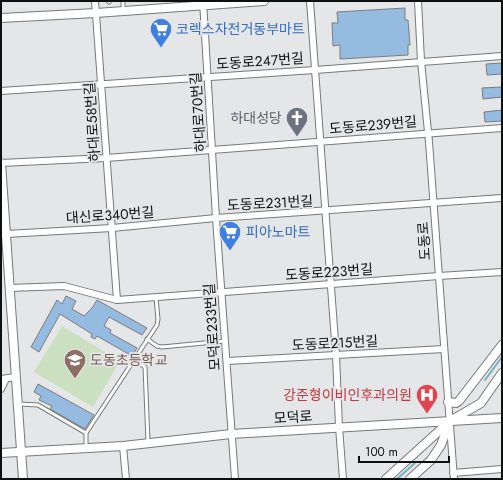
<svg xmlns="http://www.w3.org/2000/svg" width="503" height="480" viewBox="0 0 503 480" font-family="Jost,'Noto Sans KR',sans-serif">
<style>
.green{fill:#cae0c1}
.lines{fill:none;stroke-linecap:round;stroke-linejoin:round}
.stream{stroke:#72b2bf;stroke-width:2}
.building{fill:#96bbe1;stroke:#7b7c7e}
.service-casing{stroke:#77787a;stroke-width:5}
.minor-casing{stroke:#77787a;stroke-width:8}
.tertiary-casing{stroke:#77787a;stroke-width:10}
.service{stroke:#fff;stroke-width:3}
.minor{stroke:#fff;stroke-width:6}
.tertiary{stroke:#fff;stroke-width:8}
.labels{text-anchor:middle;stroke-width:3.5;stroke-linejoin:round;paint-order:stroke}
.shop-label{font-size:14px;fill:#366cbe;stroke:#e5e6e8;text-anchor:start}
.street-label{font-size:14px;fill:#0e0f0f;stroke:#e5e6e8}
.worship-label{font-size:14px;fill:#5b616d;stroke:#e5e6e8;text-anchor:end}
.education-label{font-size:14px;fill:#785e54;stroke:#e5e6e8;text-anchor:start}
.health-label{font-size:14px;fill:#be3a42;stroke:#e5e6e8;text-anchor:end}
</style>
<rect width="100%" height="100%" fill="#e5e6e8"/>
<polygon class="green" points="62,326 120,361 93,407 34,372"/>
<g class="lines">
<g class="stream">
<polyline points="485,380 502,357"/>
<polyline points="397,479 415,463"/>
</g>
</g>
<g class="building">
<polygon points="405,8 405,20 408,20 410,45 408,45 408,55 340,59 340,45 333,46 332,23 338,23 337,12"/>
<polygon points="502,63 502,74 487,75 486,64"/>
<polygon points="502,87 502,97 483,99 482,88"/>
<polygon points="502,110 502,121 485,122 484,112"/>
<polygon points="66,296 76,301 72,309 84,316 92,308 97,300 147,328 142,335 109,317 104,326 111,330 110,333 137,348 132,356 97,336 95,339 91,337 92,334 60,314 39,352 31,347 57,300 62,304"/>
<polygon points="38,384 94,415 85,429 50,409 52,406 39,400 41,396 34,392"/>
</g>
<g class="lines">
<g class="service-casing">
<g id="service">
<polyline points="108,1 109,2"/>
<polyline points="123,1 123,9"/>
<polyline points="147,339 157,346 162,347 225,341"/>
<polyline points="134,360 145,367 148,442"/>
<polyline points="19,404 38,405 86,433"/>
<polyline points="86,446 86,433 157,325 158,319 156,298"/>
</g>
</g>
<g class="minor-casing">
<g id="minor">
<polyline points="95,1 117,300"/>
<polyline points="203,1 216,218 235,479"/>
<polyline points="310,1 336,355 339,427 343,479"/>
<polyline points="418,1 421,61 429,142 454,479"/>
<polyline points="1,91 315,70 502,56"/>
<polyline points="1,163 106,158 502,128"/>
<polyline points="6,234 112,228 216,218 502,198"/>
<polyline points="9,288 64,286 117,300 439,276 502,272"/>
<polyline points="227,361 444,349"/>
<polyline points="1,379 15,377"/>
<polyline points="1,389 6,379"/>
<polyline points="123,446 126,479"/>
<polyline points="453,473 502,469"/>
</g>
</g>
<g class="tertiary-casing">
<g id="tertiary">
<polyline points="1,18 96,13 264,1"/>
<polyline points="1,163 23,479"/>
<polyline points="448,402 456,403 459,401 502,345"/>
<polyline points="1,453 123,446 231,434 502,418"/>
<polyline points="386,479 449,422"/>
<polyline points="410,479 431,460 441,445 450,421 481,403 502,373"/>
</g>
</g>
<use href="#service" class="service"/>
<use href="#minor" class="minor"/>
<use href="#tertiary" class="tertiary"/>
</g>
<defs>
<g id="supermarket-pin" transform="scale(1.15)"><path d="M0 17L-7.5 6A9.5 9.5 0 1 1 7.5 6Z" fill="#3f7fe0" stroke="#e5e6e8"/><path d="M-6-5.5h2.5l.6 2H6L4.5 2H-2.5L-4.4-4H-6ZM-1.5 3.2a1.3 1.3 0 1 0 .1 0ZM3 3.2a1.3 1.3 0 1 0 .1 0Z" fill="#fff"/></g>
<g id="church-pin" transform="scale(1.15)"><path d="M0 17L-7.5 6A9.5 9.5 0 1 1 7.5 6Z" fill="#6b7280" stroke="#e5e6e8"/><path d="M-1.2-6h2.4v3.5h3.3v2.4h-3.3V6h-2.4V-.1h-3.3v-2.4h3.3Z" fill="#fff"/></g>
<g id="school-pin" transform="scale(1.15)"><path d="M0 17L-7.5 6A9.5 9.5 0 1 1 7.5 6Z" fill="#8d6e63" stroke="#e5e6e8"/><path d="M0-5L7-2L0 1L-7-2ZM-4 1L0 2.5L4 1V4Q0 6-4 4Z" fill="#fff"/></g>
<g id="hospital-pin" transform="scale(1.15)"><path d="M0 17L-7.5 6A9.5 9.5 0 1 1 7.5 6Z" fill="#e0444e" stroke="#e5e6e8"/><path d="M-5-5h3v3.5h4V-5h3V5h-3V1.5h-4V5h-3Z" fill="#fff"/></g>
</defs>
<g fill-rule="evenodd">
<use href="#supermarket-pin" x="161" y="29"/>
<use href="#church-pin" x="297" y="118"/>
<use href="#supermarket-pin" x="230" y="232"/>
<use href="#school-pin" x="75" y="360"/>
<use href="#hospital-pin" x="427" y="395"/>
</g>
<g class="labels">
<g class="shop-label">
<text x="176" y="34">코렉스자전거동부마트</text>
<text x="246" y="237">피아노마트</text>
</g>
<g class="street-label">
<text transform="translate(260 61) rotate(-4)" y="5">도동로247번길</text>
<text transform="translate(198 112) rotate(-94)" y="5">하대로70번길</text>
<text transform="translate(92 122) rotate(-94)" y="5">하대로58번길</text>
<text transform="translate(373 125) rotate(-5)" y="5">도동로239번길</text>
<text transform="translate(270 203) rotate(-3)" y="5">도동로231번길</text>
<text transform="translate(110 215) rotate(-4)" y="5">대신로340번길</text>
<text transform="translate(424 241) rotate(-94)" y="5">도동로</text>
<text transform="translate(329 272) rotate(-4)" y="5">도동로223번길</text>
<text transform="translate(212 327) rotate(-94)" y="5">모덕로233번길</text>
<text transform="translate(335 343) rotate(-3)" y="5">도동로215번길</text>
<text transform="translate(293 417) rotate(-4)" y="5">모덕로</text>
</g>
<g class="worship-label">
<text x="282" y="123">하대성당</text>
</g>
<g class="education-label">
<text x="90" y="365">도동초등학교</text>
</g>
<g class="health-label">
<text x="412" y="400">강준형이비인후과의원</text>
</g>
</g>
<rect width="503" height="480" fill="none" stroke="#0e0f0f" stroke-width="4"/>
<path d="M359 456v6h90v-6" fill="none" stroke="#0e0f0f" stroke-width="2"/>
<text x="365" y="456" font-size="12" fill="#0e0f0f" stroke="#e5e6e8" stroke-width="3" paint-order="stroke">100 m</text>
</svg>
